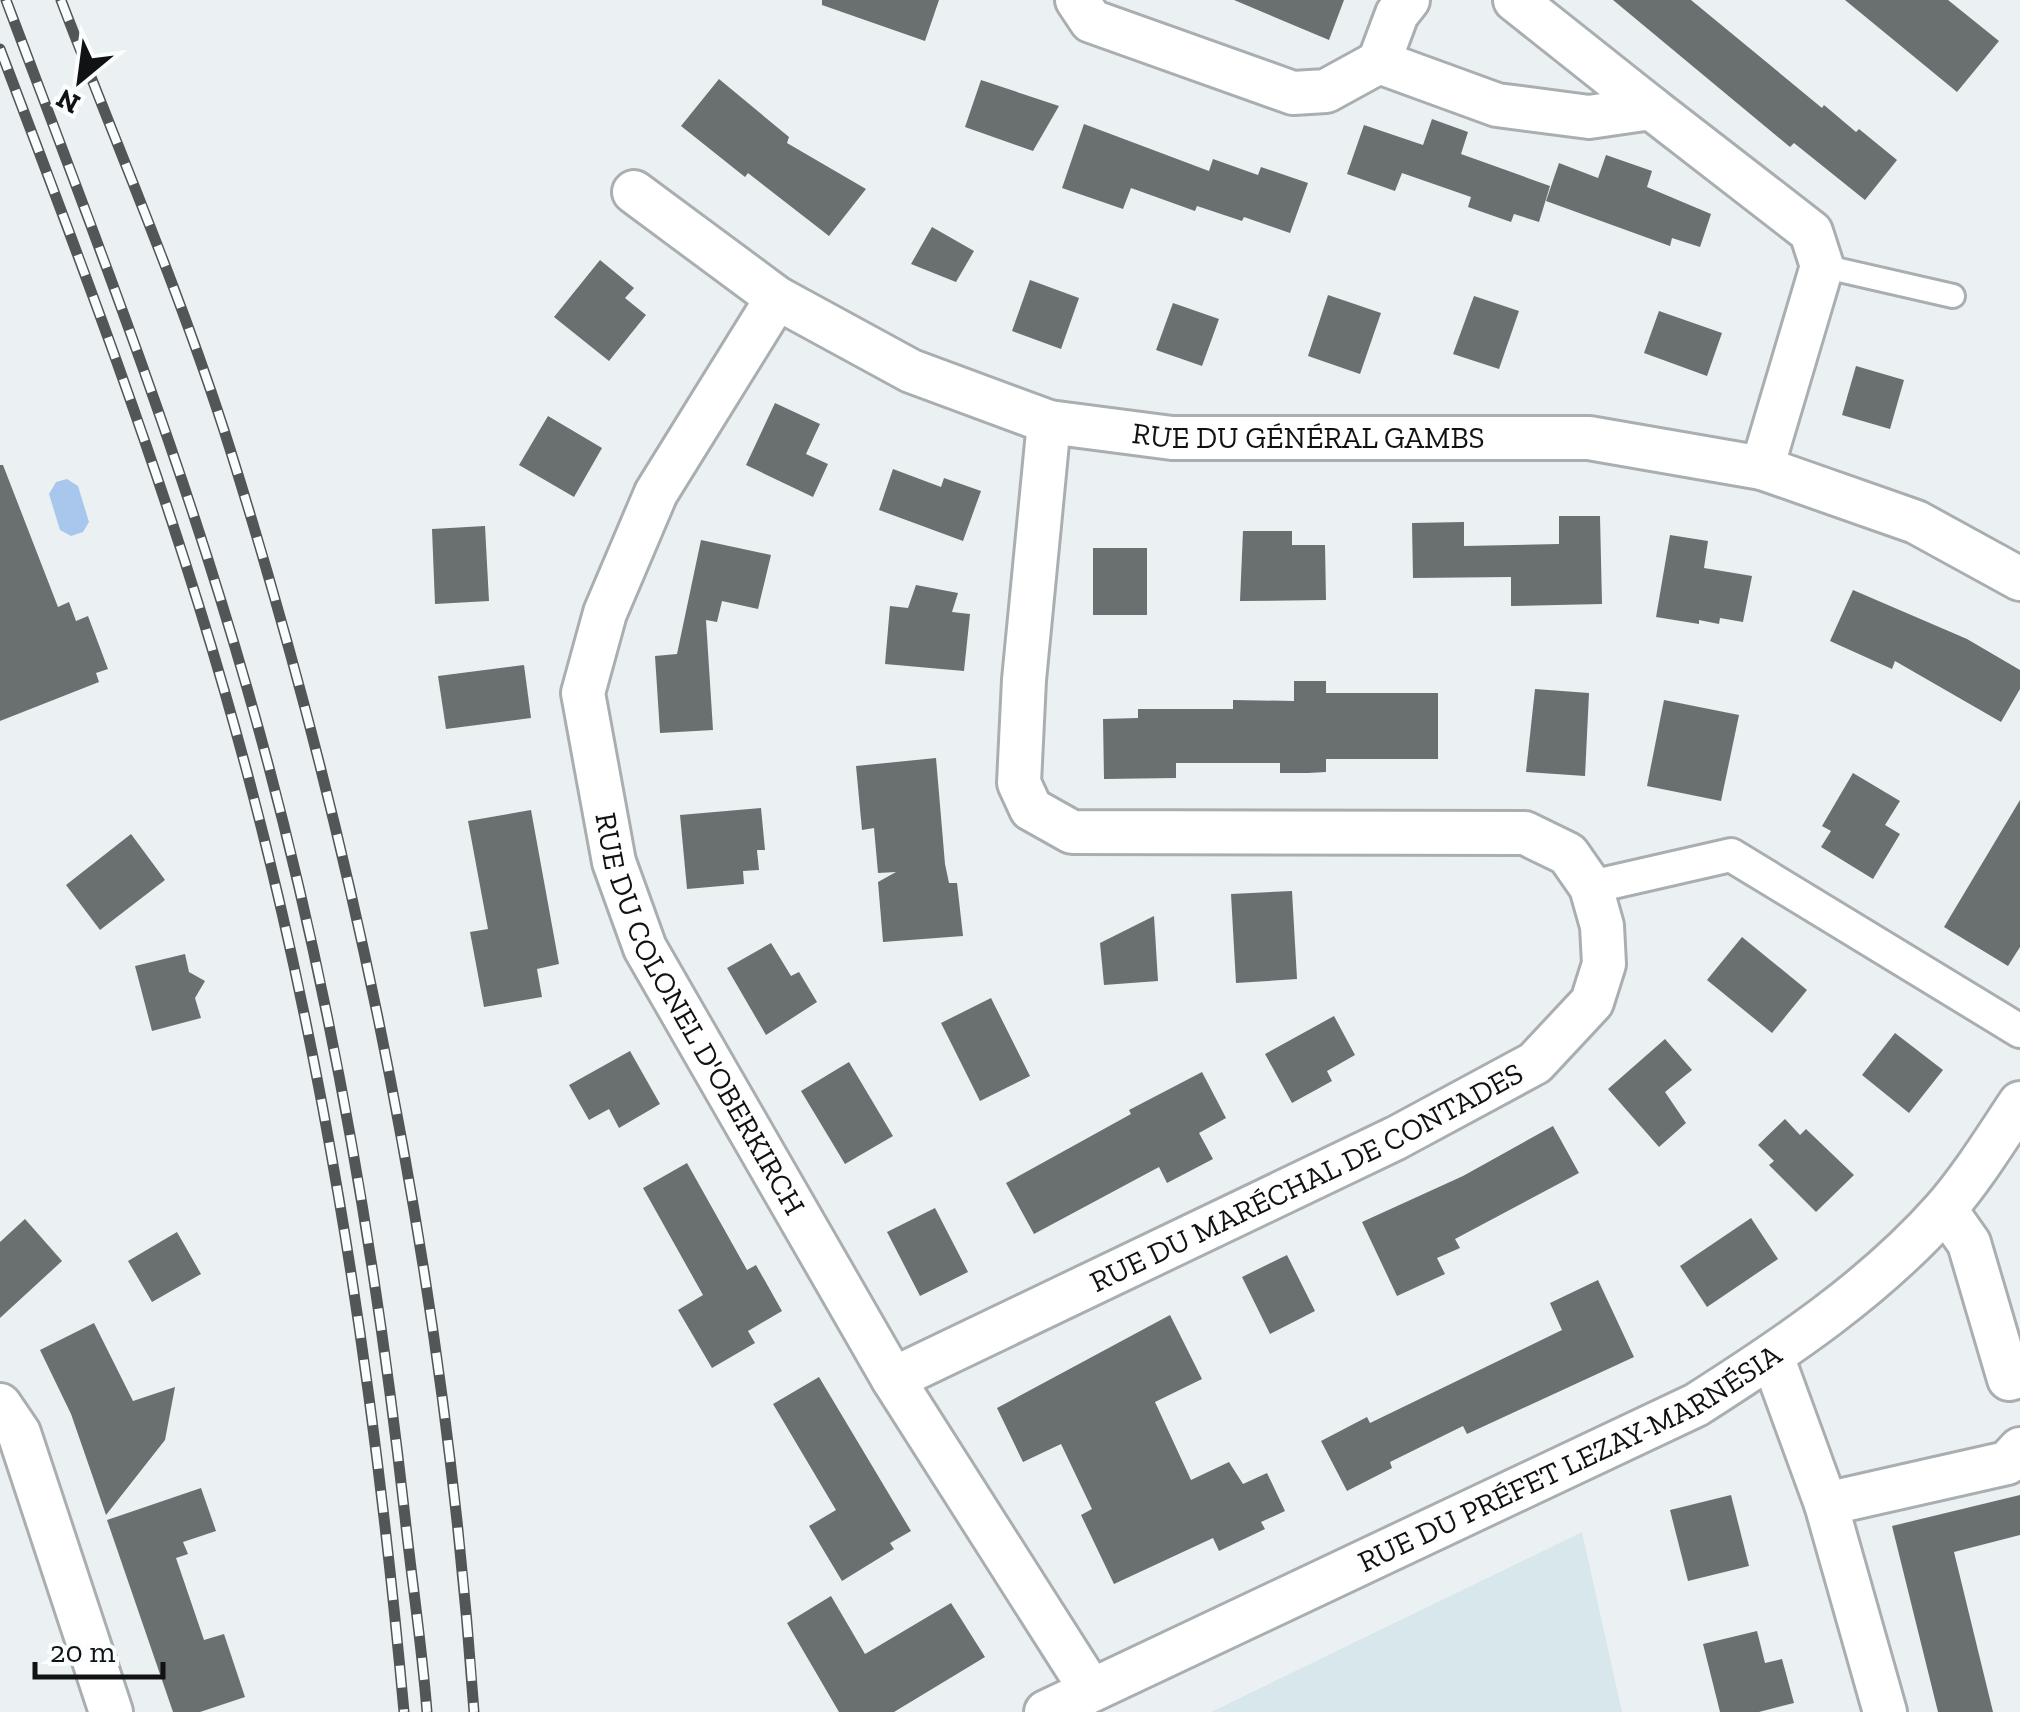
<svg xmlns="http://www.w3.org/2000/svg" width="2020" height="1712" viewBox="0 0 2020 1712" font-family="'Zilla Slab',serif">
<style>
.built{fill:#d8e7ec}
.water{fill:#a9c7ed}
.building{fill:#6a7070}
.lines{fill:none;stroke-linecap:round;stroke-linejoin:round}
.service-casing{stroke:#a9afb1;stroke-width:28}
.pedestrian-casing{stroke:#a9afb1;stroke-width:38}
.minor-casing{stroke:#a9afb1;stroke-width:48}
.service{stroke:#fff;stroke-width:22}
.pedestrian{stroke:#fff;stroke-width:32}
.minor{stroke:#fff;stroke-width:42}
.rail-casing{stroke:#535657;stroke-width:11}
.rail{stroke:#fbfefe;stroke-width:8;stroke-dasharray:22;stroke-linecap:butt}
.labels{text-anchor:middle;stroke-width:10;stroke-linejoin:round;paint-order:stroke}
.street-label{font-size:30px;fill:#101213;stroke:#fbfefe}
</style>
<rect width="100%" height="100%" fill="#ebf1f3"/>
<polygon class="built" points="1582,1532 1622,1712 1211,1712"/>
<polygon class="water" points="67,479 78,486 89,522 83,532 71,536 60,530 49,494 56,482"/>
<g class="building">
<polygon points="822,0 939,0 925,41 822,5"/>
<polygon points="1234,0 1344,0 1329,40"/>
<polygon points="1613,0 1691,0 1822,108 1824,105 1856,132 1859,129 1897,160 1865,200 1794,143 1790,147"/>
<polygon points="1845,0 1948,0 1999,41 1957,92"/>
<polygon points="719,79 789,137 787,143 866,189 829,236 748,173 745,177 681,126"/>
<polygon points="981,80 1059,106 1033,151 965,127"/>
<polygon points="1432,119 1468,132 1461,154 1550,186 1539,222 1514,214 1511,222 1468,207 1471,197 1402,173 1395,191 1347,174 1364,125 1423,145"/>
<polygon points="1084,124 1209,171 1213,159 1258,175 1261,167 1308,183 1290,233 1244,217 1242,221 1197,206 1195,211 1131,188 1123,209 1062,188"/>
<polygon points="1606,155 1652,171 1647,187 1711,214 1700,247 1672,238 1670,246 1546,201 1559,163 1598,178"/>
<polygon points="932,227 974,251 956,282 911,264"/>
<polygon points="600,260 634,288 625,298 646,315 609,361 554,317"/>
<polygon points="1030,280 1079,298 1061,349 1012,331"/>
<polygon points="1328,295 1381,313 1360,374 1308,356"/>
<polygon points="1474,296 1519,311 1499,369 1453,354"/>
<polygon points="1173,303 1219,319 1202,366 1156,350"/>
<polygon points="1659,311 1722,333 1707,376 1644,353"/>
<polygon points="1856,366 1904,380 1890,429 1842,415"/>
<polygon points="775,403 820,424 806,454 828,464 813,497 746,465"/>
<polygon points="548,416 602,448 574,497 519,465"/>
<polygon points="0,465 3,465 58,607 69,602 76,621 88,616 108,669 96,673 99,682 0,721"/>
<polygon points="893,469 941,487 944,478 981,491 963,541 879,510"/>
<polygon points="1559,516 1600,516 1602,604 1511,606 1511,577 1413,578 1412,523 1464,522 1464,546 1559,544"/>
<polygon points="485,526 489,601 435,604 432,529"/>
<polygon points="1243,531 1292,531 1292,545 1325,545 1326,600 1240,601"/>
<polygon points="1670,535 1708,541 1704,568 1752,576 1743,622 1720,618 1719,624 1699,620 1699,624 1656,617"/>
<polygon points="701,540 771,555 758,609 722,601 717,622 706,620 713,730 660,733 655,656 677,654"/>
<rect x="1093" y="548" width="54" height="67"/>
<polygon points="916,585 958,593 952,612 970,614 964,671 885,664 890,606 908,608"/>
<polygon points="1853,590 1967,639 2020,670 2020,689 2001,722 1895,661 1892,669 1830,641"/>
<polygon points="524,665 531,718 446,729 438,676"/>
<polygon points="1294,681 1326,681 1326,693 1438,693 1438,759 1326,759 1326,772 1308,773 1280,773 1280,763 1176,763 1176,778 1104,779 1103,719 1138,718 1138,709 1233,709 1233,700 1294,701"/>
<polygon points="1535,689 1589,693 1585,776 1526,772"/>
<polygon points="1664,700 1739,715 1721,801 1647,786"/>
<polygon points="936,758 945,864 949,883 957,883 963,936 883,942 878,882 896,872 878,873 874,828 862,830 856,766"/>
<polygon points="1853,773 1900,801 1885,825 1900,834 1873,879 1821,847 1831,831 1822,826"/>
<polygon points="2020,800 2020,947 2008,966 1944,927"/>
<polygon points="761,808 765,850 757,850 759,870 743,871 744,884 687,889 680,815"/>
<polygon points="531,810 559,964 537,969 542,997 484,1007 470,932 488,929 468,821"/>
<polygon points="131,834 165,880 100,930 66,885"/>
<polygon points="1292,891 1297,979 1236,983 1231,894"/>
<polygon points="1154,916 1158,981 1104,985 1100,943"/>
<polygon points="1742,937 1807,990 1772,1033 1707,980"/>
<polygon points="771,943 791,976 799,972 817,1002 766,1035 727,968"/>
<polygon points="185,954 189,972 205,981 195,998 201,1018 152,1031 135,966"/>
<polygon points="991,998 1030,1076 980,1101 941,1023"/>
<polygon points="1334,1016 1355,1055 1327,1071 1332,1081 1292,1103 1265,1054"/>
<polygon points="1895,1033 1943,1070 1909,1113 1862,1075"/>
<polygon points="1665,1039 1692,1070 1665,1092 1686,1123 1659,1147 1608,1089"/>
<polygon points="630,1051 660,1104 619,1128 609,1109 589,1120 569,1085"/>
<polygon points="849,1062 893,1136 845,1164 801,1091"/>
<polygon points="1202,1072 1226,1118 1199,1133 1213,1159 1167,1183 1159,1167 1034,1234 1006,1183 1131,1114 1129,1110"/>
<polygon points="1785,1119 1800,1135 1806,1129 1854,1175 1816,1212 1769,1165 1774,1161 1758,1145"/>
<polygon points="1553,1126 1579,1173 1455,1239 1460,1248 1437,1258 1445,1274 1397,1296 1362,1222 1463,1176"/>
<polygon points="687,1163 747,1270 756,1265 782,1311 748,1331 755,1343 712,1368 678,1310 703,1295 643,1188"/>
<polygon points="935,1208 968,1272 920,1296 887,1232"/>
<polygon points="1751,1218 1778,1259 1707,1307 1680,1266"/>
<polygon points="25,1219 62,1261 0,1318 0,1242"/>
<polygon points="177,1232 201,1274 152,1302 128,1261"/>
<polygon points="1287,1255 1315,1311 1270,1334 1242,1277"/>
<polygon points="1598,1280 1634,1357 1467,1434 1463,1426 1390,1462 1392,1468 1347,1491 1321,1441 1367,1417 1370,1423 1562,1330 1550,1303"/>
<polygon points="1170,1315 1202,1379 1155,1402 1191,1480 1229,1462 1243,1484 1267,1473 1285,1511 1261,1522 1265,1529 1219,1551 1213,1538 1114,1584 1081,1515 1092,1509 1061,1444 1023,1462 997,1408"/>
<polygon points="94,1323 133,1401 175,1387 165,1440 106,1515 71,1414 40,1350"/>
<polygon points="819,1377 911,1531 890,1543 894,1549 842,1581 809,1526 836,1510 773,1404"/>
<polygon points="201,1488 216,1531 183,1542 188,1554 176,1558 204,1640 224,1634 245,1697 200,1712 173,1712 107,1520"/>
<polygon points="1731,1495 1749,1566 1688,1581 1670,1510"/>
<polygon points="2020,1495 2020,1535 1954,1552 1993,1712 1938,1712 1892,1526"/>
<polygon points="831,1596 865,1654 951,1603 985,1657 894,1712 839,1712 787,1623"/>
<polygon points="1757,1631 1765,1663 1782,1659 1794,1703 1759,1712 1720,1712 1703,1644"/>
</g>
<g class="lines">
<g class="service-casing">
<polyline id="service" points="1822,266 1953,296"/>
</g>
<g class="pedestrian-casing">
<polyline id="pedestrian" points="1591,887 1731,855 2020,1031"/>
</g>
<g class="minor-casing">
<g id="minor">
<polyline points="1077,0 1091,21 1293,93 1326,91 1379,62 1497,105 1589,117 1651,108 1811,232 1822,266 1762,468"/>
<polyline points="1515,0 1651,108"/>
<polyline points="1379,62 1397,14 1408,0"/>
<path id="s1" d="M634 192 777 298 911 371 1049 422 1172 438H1589L1762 468 1916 522 2020 579"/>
<path id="s2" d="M777 298 656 493 605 613 583 693 614 862 645 948 893 1379 1091 1690"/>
<polyline points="1945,1209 1969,1243 2009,1379 2020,1376"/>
<polyline points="1772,1356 1826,1504 1885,1712"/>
<path id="s3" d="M893 1379 1396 1138 1535 1063 1592 1002 1604 964 1602 926 1591 887 1568 854 1525 833 1072 832 1031 809 1019 783 1024 680 1049 422"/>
<polyline points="0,1405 19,1433 111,1712"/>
<polyline points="1826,1504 2007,1463 2020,1449"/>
<path id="s4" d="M1046 1712 1696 1405C1784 1349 1874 1289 1944 1210 1972 1178 1996 1139 2020 1103"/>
</g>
</g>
<use href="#service" class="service"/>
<use href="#pedestrian" class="pedestrian"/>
<use href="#minor" class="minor"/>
<g class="rail-casing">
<g id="rail">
<path d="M6 0C92 228 180 454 247 688 325 959 374 1238 405 1517 412 1582 422 1647 427 1712"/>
<path d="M61 0C118 149 182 297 230 449 359 860 444 1282 474 1712"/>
<path d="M0 49C81 262 162 474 225 693 321 1025 373 1369 404 1712"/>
</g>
</g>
<use href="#rail" class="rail"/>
</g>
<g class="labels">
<g class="street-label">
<text dy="10" stroke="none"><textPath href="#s1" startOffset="738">RUE DU GÉNÉRAL GAMBS</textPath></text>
<text dy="10" stroke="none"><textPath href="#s2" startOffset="788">RUE DU COLONEL D'OBERKIRCH</textPath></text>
<text dy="10" stroke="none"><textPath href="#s3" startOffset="460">RUE DU MARÉCHAL DE CONTADES</textPath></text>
<text dy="10" stroke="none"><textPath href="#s4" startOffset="582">RUE DU PRÉFET LEZAY-MARNÉSIA</textPath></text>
</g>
</g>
<g transform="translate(80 80) rotate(209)" stroke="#fbfefe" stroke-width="8" paint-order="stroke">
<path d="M0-8L18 38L0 25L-18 38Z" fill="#101213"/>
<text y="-15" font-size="28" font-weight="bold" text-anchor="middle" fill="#101213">N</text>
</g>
<path d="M35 1662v15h128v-15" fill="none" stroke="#101213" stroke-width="5"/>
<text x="50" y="1662" font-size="30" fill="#101213" stroke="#fbfefe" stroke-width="8" paint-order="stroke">20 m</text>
</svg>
